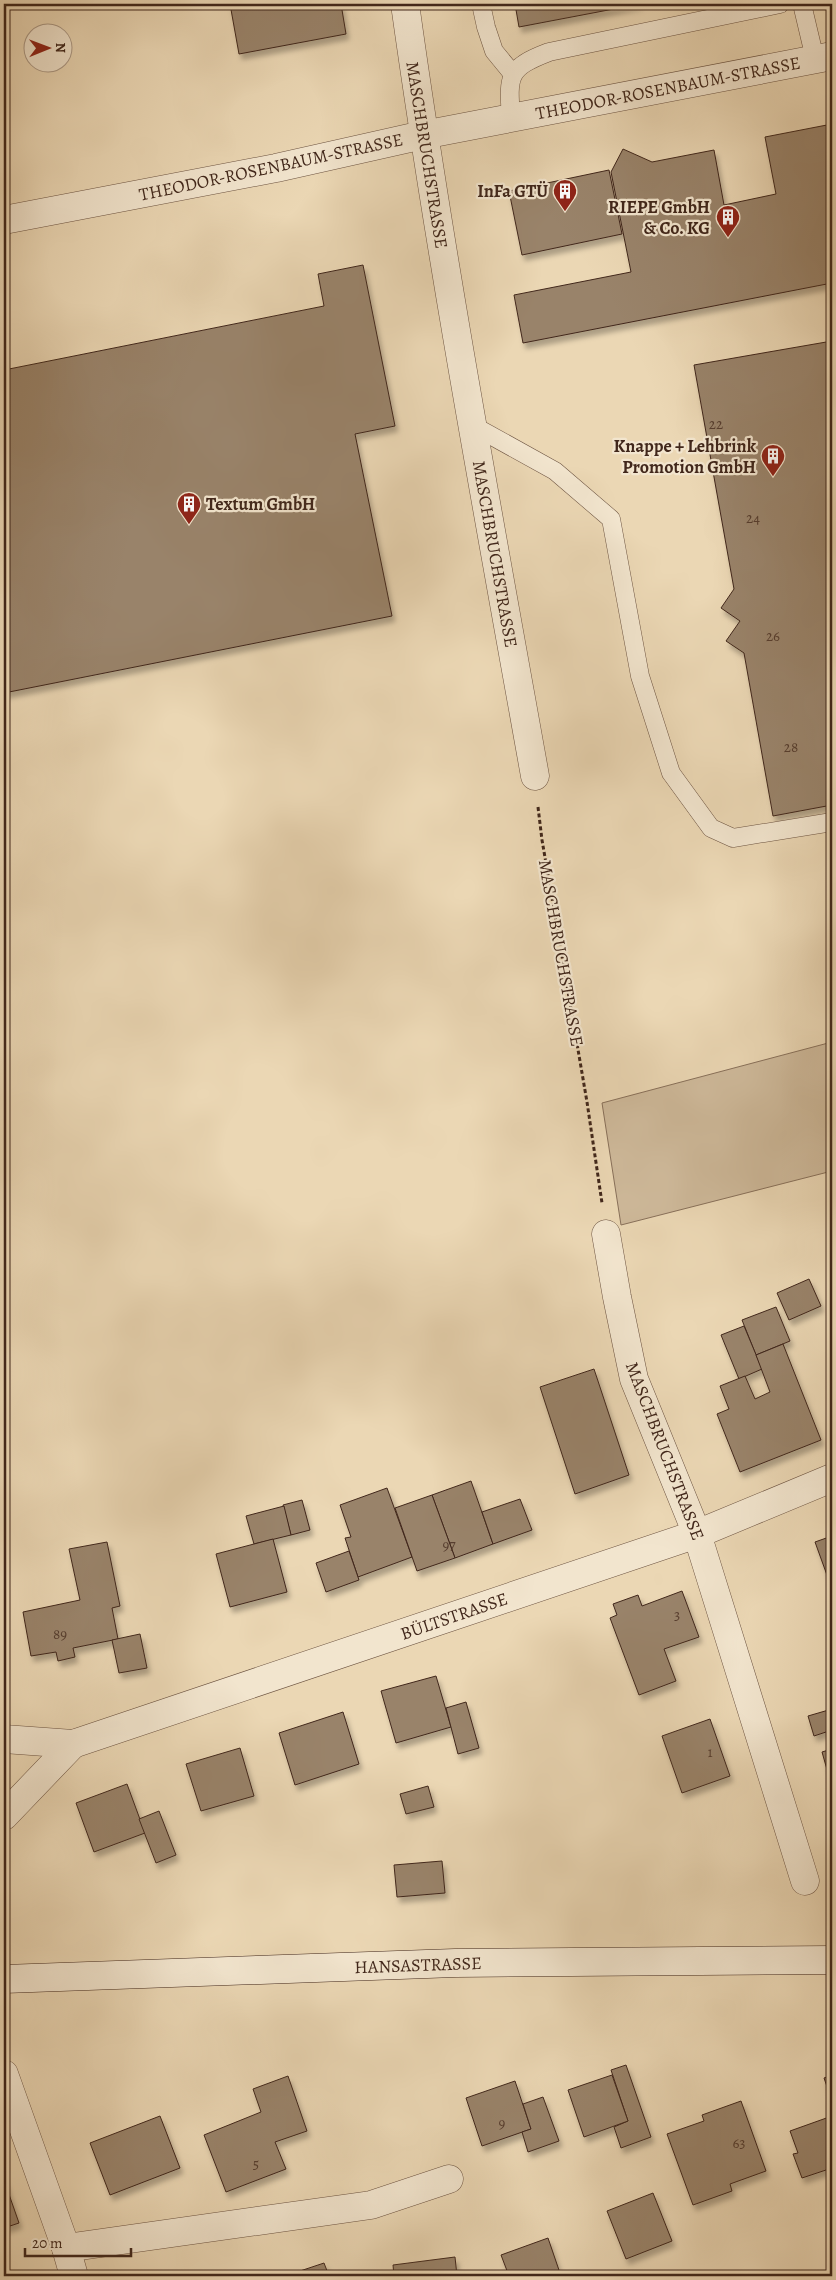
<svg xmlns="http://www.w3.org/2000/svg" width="836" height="2280" viewBox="0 0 836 2280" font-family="Alegreya,serif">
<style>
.green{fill:#ceb99a;stroke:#88705a}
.building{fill:#99836b;stroke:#41271b;filter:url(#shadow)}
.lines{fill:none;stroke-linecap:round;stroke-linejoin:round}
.lane-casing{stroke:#6c5341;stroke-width:19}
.street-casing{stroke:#6c5341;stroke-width:29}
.secondary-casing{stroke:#41271b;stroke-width:29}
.path{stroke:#41271b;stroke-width:3;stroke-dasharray:4 2.5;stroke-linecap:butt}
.lane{stroke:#f2e5ce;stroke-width:18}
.street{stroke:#f2e5ce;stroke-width:28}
.secondary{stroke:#f2e5ce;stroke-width:28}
.labels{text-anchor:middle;stroke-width:4.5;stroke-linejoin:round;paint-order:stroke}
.number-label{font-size:15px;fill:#573e2f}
.street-label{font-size:18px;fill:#41271b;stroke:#f2e5ce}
.poi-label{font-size:18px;font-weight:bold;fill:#41271b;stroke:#f2e5ce;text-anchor:end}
</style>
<defs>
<filter id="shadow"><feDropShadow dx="3" dy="5.5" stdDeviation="2.5" flood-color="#0004"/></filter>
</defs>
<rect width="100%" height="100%" fill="#ebd7b4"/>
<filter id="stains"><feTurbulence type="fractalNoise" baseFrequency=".004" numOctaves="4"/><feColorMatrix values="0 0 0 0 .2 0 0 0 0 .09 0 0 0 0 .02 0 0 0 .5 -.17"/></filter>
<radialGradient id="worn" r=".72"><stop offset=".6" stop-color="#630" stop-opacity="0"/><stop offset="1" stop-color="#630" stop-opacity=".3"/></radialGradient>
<polygon class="green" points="832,1042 832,1171 621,1225 602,1103"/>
<g class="building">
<polygon points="230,4 341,4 346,34 239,54"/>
<polygon points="515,4 640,4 519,27"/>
<polygon points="832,124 832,283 523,343 514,295 631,272 611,172 623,149 652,162 714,150 724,205 776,194 765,137"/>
<polygon points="609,170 622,234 522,255 509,191"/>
<polygon points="363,265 395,426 355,434 392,616 4,693 4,370 324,306 318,274"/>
<polygon points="832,341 832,805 773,816 744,653 726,641 740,621 721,608 734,589 694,365"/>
<polygon points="809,1279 821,1306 789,1320 777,1293"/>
<polygon points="776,1307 790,1341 756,1355 742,1320"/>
<polygon points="744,1326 762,1369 739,1379 721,1335"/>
<polygon points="783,1344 821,1440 740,1472 717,1414 729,1409 720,1386 745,1376 755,1399 770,1392 756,1355"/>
<polygon points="594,1369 629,1475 575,1494 540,1387"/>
<polygon points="471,1481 493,1544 455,1558 432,1495"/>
<polygon points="387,1488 412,1557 358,1577 345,1538 351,1537 340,1505"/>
<polygon points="432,1495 455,1558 417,1571 395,1508"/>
<polygon points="520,1499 532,1530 493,1544 482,1512"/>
<polygon points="302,1500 310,1530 291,1535 283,1505"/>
<polygon points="284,1506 291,1535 254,1544 246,1516"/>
<polygon points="832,1536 832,1589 815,1542"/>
<polygon points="273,1539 287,1592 230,1607 216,1554"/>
<polygon points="107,1542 120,1606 112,1608 118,1639 73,1648 75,1657 58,1661 56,1652 31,1656 23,1612 80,1600 69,1549"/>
<polygon points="349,1551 359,1580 326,1592 316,1563"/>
<polygon points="682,1591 699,1637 664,1649 676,1681 639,1695 610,1618 617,1615 613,1604 638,1595 642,1606"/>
<polygon points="140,1634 147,1668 119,1673 112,1640"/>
<polygon points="436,1676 451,1727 396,1743 381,1691"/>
<polygon points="466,1702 479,1748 458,1754 446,1708"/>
<polygon points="832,1709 832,1730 814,1736 808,1716"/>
<polygon points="343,1712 359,1764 295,1785 279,1733"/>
<polygon points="710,1719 730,1776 682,1793 662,1736"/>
<polygon points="240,1748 254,1796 201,1811 186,1764"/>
<polygon points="832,1749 832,1787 822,1752"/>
<polygon points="127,1784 145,1833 94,1852 76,1803"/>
<polygon points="428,1786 434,1807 406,1814 400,1794"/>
<polygon points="159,1811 176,1855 156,1863 139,1819"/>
<polygon points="442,1861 445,1893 397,1897 394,1865"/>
<polygon points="626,2065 651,2137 621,2148 614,2127 628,2121 611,2070"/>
<polygon points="612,2075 628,2121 584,2137 568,2090"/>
<polygon points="832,2075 832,2101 824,2078"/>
<polygon points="288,2076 307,2131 275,2142 286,2169 226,2192 204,2135 261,2112 253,2089"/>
<polygon points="515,2081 531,2129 482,2146 466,2098"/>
<polygon points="543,2097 559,2141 528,2152 522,2132 531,2129 523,2104"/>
<polygon points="741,2101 766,2171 730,2184 732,2191 693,2205 667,2134 704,2121 702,2115"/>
<polygon points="160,2116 180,2168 110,2195 90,2143"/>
<polygon points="832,2116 832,2168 802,2178 793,2154 798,2153 790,2131"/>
<polygon points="4,2180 19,2223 4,2228"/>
<polygon points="653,2193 672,2241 626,2259 607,2211"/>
<polygon points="548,2238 561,2276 509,2276 501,2255"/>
<polygon points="455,2257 457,2276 394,2276 393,2265"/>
<polygon points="324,2263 329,2276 285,2276"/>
</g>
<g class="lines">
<g class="lane-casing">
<g id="lane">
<polyline points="481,4 486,27 494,51 512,73"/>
<polyline points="802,4 815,59"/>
<path d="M511 118C508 76 507 68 549 52L780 4"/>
<polyline points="472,425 555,471 611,519 640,676 671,773 711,828 733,838 832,822"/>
</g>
</g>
<g class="street-casing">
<g id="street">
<path d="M405 4C441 262 489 519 535 776"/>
<polyline points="4,220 276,168 423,135 832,56"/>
<polyline points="606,1234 617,1297 634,1379 697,1534 805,1881"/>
<polyline points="4,1739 73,1744 697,1534 832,1478"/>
<polyline points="4,1816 73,1744"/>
<polyline points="4,2074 66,2248 74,2276"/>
<polyline points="66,2248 371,2205 449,2179"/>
</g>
</g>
<g class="secondary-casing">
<polyline id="secondary" points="4,1979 455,1963 832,1960"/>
</g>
<polyline class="path" points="538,807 542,840 587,1102 602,1203"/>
<use href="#lane" class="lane"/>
<use href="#street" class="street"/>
<use href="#secondary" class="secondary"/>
</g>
<defs>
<g id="building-pin" transform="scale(1.25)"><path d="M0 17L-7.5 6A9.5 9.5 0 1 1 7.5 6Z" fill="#8f2418" stroke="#f2e5ce"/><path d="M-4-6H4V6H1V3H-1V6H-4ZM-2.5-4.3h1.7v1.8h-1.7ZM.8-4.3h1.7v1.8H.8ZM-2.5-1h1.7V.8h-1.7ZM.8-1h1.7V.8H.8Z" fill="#fff"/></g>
</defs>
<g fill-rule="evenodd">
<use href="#building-pin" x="565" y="191"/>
<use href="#building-pin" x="728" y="217"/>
<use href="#building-pin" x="773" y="456"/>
<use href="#building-pin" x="189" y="504"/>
</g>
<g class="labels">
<g class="number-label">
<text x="716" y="429">22</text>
<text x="753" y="523">24</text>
<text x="773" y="641">26</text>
<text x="791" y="752">28</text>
<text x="449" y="1550">97</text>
<text x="677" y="1620">3</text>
<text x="60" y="1639">89</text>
<text x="710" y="1757">1</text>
<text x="502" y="2128">9</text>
<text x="739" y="2148">63</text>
<text x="256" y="2169">5</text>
</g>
<g class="street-label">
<text transform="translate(668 88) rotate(-11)" y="6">THEODOR-ROSENBAUM-STRASSE</text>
<text transform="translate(427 155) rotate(81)" y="6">MASCHBRUCHSTRASSE</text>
<text transform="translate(271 167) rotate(-12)" y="6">THEODOR-ROSENBAUM-STRASSE</text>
<text transform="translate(495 554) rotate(80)" y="6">MASCHBRUCHSTRASSE</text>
<text transform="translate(561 953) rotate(80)" y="6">MASCHBRUCHSTRASSE</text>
<text transform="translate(665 1451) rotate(69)" y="6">MASCHBRUCHSTRASSE</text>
<text transform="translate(454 1616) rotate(-19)" y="6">BÜLTSTRASSE</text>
<text transform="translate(418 1965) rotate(-2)" y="6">HANSASTRASSE</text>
</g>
<g class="poi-label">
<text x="548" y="197">InFa GTÜ</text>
<text x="710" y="213">RIEPE GmbH<tspan x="710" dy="21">&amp; Co. KG</tspan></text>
<text x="756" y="452">Knappe + Lehbrink<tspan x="756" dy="21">Promotion GmbH</tspan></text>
<text x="206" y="510" text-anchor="start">Textum GmbH</text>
</g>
</g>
<rect width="836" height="2280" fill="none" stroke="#ebd7b4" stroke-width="20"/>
<rect x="5" y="5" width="826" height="2270" fill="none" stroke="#41271b" stroke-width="2.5"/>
<rect x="10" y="10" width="816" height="2260" fill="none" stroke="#41271b"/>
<g transform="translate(48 48) rotate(89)"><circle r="24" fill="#f2e5ce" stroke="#ab9986"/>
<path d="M0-4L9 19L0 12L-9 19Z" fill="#8f2418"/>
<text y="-8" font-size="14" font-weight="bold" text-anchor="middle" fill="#41271b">N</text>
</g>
<path d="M25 2248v8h106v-8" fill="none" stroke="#41271b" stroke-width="2.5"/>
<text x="32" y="2248" font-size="15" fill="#41271b" stroke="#f2e5ce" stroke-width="4" paint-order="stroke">20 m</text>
<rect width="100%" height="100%" filter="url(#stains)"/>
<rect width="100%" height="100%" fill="url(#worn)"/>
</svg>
